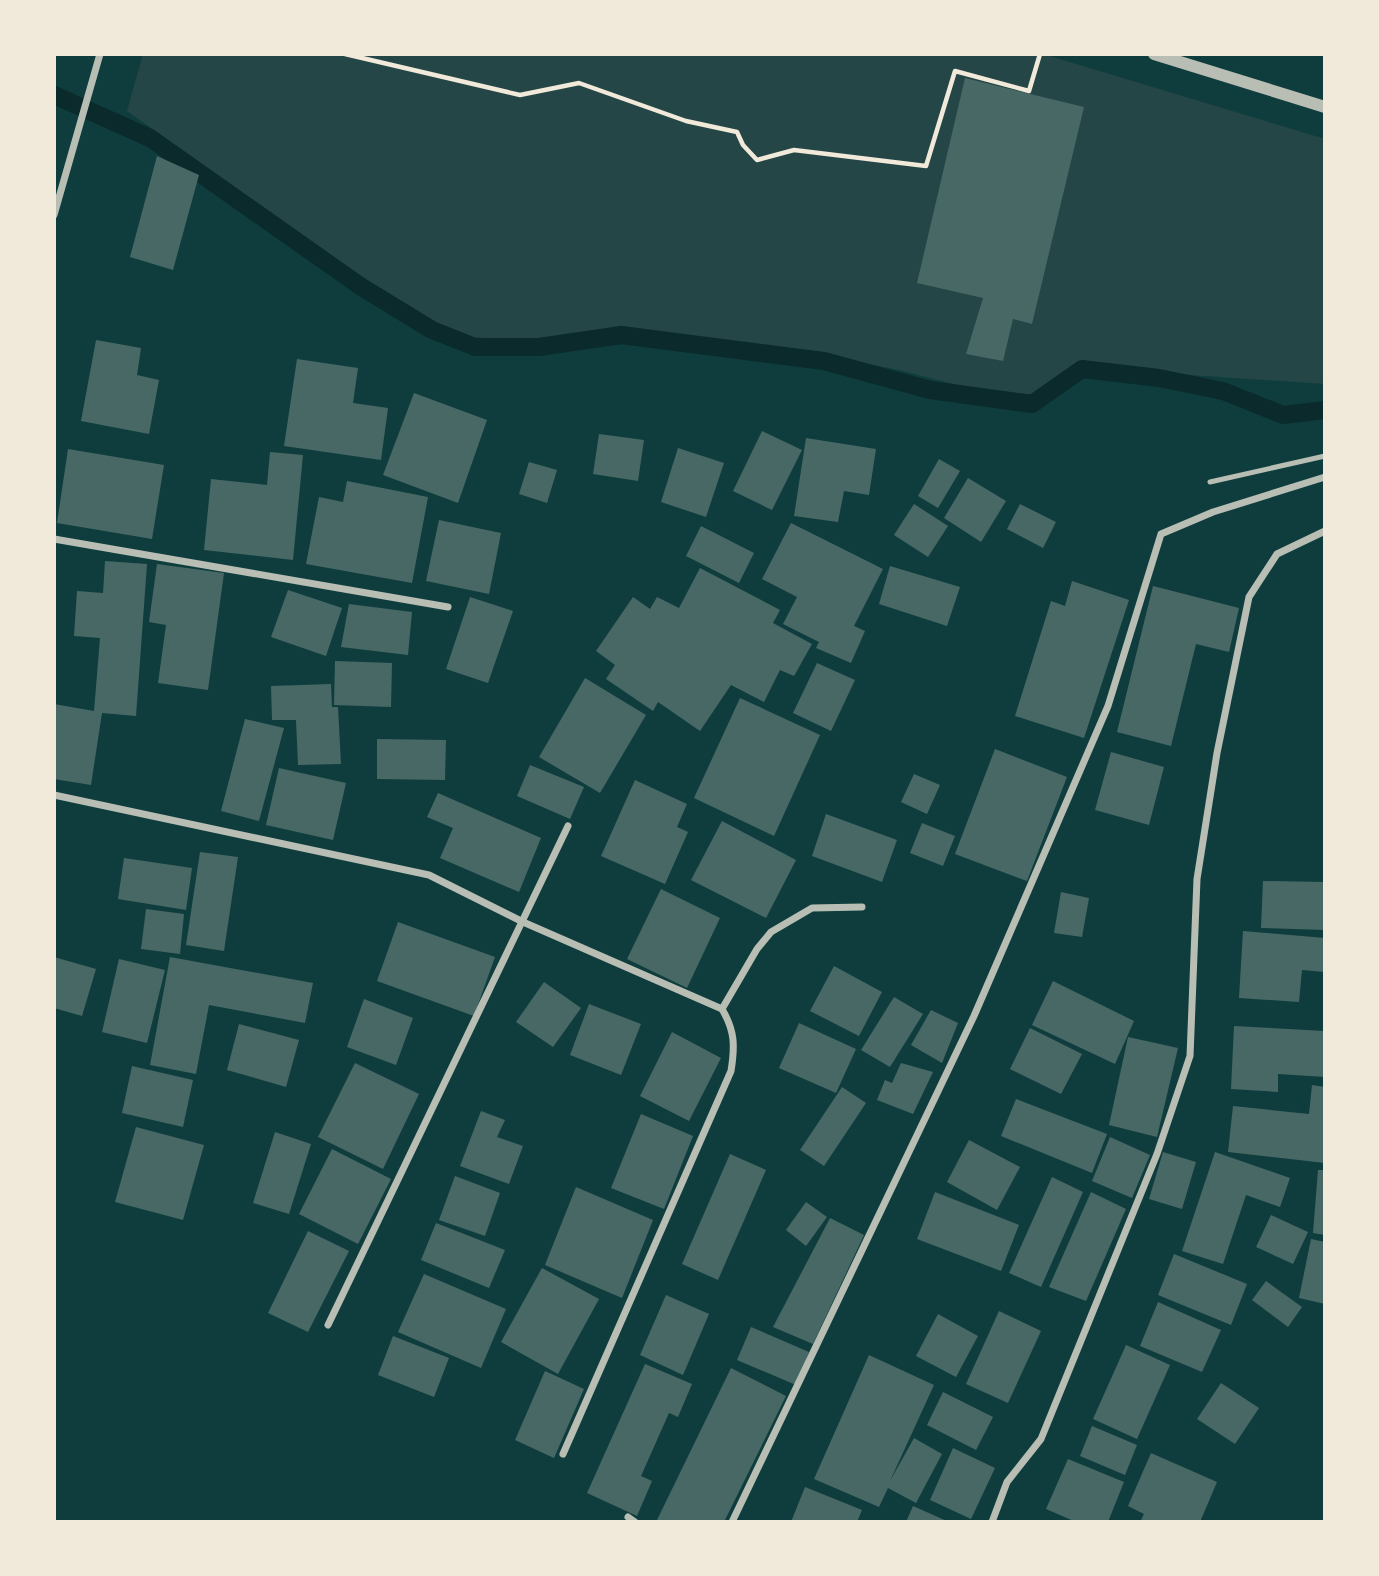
<svg xmlns="http://www.w3.org/2000/svg" width="1379" height="1576" viewBox="0 0 1379 1576" font-family="Figtree,sans-serif">
<style>
.green{fill:#244646}
.lines{fill:none;stroke-linecap:round;stroke-linejoin:round}
.stream{stroke:#0a2a2b;stroke-width:18}
.building{fill:#486865}
.path{stroke:#f1e9da;stroke-width:4.5}
.service{stroke:#b8beb3;stroke-width:5}
.minor{stroke:#b8beb3;stroke-width:7}
.tertiary{stroke:#b8beb3;stroke-width:12}
</style>
<rect width="100%" height="100%" fill="#0f3d3e"/>
<polygon class="green" points="143,54 1043,54 1325,139 1325,384 1190,375 1081,361 1045,396 965,387 899,370 838,358 625,334 547,342 456,336 408,309 127,111"/>
<g class="lines">
<polyline class="stream" points="54,95 150,138 360,286 432,330 475,347 539,347 621,335 824,361 930,390 1032,404 1082,369 1159,378 1223,391 1283,415 1325,410"/>
</g>
<g class="building">
<polygon points="965,78 1084,107 1032,324 1013,319 1003,361 966,354 983,298 917,283"/>
<polygon points="157,156 199,175 173,270 130,257"/>
<polygon points="96,340 141,348 137,375 159,380 149,434 81,421"/>
<polygon points="297,359 358,368 353,403 388,408 381,460 284,446"/>
<polygon points="414,393 487,420 458,503 383,475"/>
<polygon points="762,431 802,450 772,510 733,491"/>
<polygon points="599,434 644,440 638,481 593,474"/>
<polygon points="806,438 876,449 869,495 844,491 838,522 794,516"/>
<polygon points="678,448 724,463 706,517 661,502"/>
<polygon points="68,449 164,465 152,539 57,523"/>
<polygon points="270,452 303,455 293,560 204,550 211,479 267,485"/>
<polygon points="939,459 960,471 938,508 918,496"/>
<polygon points="529,462 557,470 547,503 519,494"/>
<polygon points="968,478 1006,501 981,542 944,518"/>
<polygon points="347,481 428,497 412,583 306,564 319,497 343,502"/>
<polygon points="914,504 948,526 928,557 894,535"/>
<polygon points="1020,504 1056,522 1043,548 1007,529"/>
<polygon points="439,520 501,533 489,594 426,581"/>
<polygon points="791,523 883,569 854,626 865,631 851,663 816,648 819,642 783,624 797,597 762,579"/>
<polygon points="701,526 754,553 739,583 686,556"/>
<polygon points="105,561 147,564 136,716 102,713 91,785 54,779 54,704 94,711 100,638 74,636 77,591 103,593"/>
<polygon points="157,564 224,573 208,690 158,683 166,625 149,622"/>
<polygon points="890,566 960,587 947,626 879,604"/>
<polygon points="700,568 780,610 773,623 812,644 794,676 780,670 764,702 731,685 700,731 658,702 653,711 606,679 615,665 596,651 633,597 650,609 657,597 679,608"/>
<polygon points="1072,581 1129,600 1084,738 1015,716 1051,601 1065,606"/>
<polygon points="1153,586 1239,608 1229,652 1196,644 1171,746 1117,732"/>
<polygon points="288,590 342,608 326,656 271,637"/>
<polygon points="470,597 513,611 488,683 446,669"/>
<polygon points="349,604 412,612 408,655 341,647"/>
<polygon points="335,661 392,663 391,707 334,705"/>
<polygon points="817,663 855,680 831,731 793,713"/>
<polygon points="585,678 646,715 600,793 539,757"/>
<polygon points="331,684 332,707 338,707 341,764 298,765 296,720 272,720 271,686"/>
<polygon points="740,698 820,735 774,836 694,798"/>
<polygon points="245,719 284,728 259,821 221,811"/>
<polygon points="377,739 446,740 445,780 377,779"/>
<polygon points="995,749 1067,777 1027,881 955,854"/>
<polygon points="1111,752 1164,767 1149,825 1095,810"/>
<polygon points="530,765 584,787 570,819 517,796"/>
<polygon points="279,768 346,783 333,840 266,825"/>
<polygon points="914,774 940,785 927,814 901,802"/>
<polygon points="635,780 687,804 677,827 688,832 665,884 601,856"/>
<polygon points="438,793 541,838 519,892 440,858 453,828 427,817"/>
<polygon points="826,814 897,840 882,882 812,856"/>
<polygon points="722,821 796,860 766,918 691,880"/>
<polygon points="922,823 955,836 943,866 910,853"/>
<polygon points="200,852 238,857 224,951 186,945"/>
<polygon points="124,858 192,868 186,910 118,899"/>
<polygon points="1263,881 1325,882 1325,930 1261,928"/>
<polygon points="661,889 720,918 687,988 627,959"/>
<polygon points="1061,892 1089,898 1082,937 1054,933"/>
<polygon points="146,909 184,914 180,954 141,949"/>
<polygon points="398,922 495,957 474,1016 377,981"/>
<polygon points="1243,931 1325,938 1325,972 1302,970 1299,1002 1239,998"/>
<polygon points="54,957 96,969 82,1016 54,1008"/>
<polygon points="170,957 313,983 305,1023 209,1005 196,1074 150,1065"/>
<polygon points="119,959 165,970 147,1043 102,1032"/>
<polygon points="834,966 882,992 859,1036 810,1011"/>
<polygon points="1053,981 1134,1021 1115,1064 1032,1025"/>
<polygon points="544,982 581,1008 553,1047 516,1022"/>
<polygon points="894,997 923,1014 890,1067 861,1050"/>
<polygon points="364,999 413,1018 396,1065 347,1047"/>
<polygon points="589,1004 641,1024 621,1075 570,1055"/>
<polygon points="931,1010 958,1023 942,1063 911,1045"/>
<polygon points="799,1023 856,1049 836,1093 779,1068"/>
<polygon points="239,1024 299,1040 286,1087 227,1070"/>
<polygon points="1234,1026 1325,1031 1325,1077 1278,1074 1278,1092 1231,1089"/>
<polygon points="1030,1028 1082,1054 1061,1094 1010,1069"/>
<polygon points="672,1032 721,1058 689,1121 640,1096"/>
<polygon points="1128,1037 1178,1048 1157,1137 1109,1125"/>
<polygon points="355,1063 419,1094 383,1169 318,1137"/>
<polygon points="901,1063 933,1072 913,1114 877,1100 885,1080 892,1083"/>
<polygon points="132,1066 193,1080 183,1127 122,1113"/>
<polygon points="1312,1085 1325,1087 1325,1163 1228,1152 1233,1106 1309,1114"/>
<polygon points="842,1087 866,1103 824,1166 800,1150"/>
<polygon points="1016,1099 1107,1134 1092,1173 1001,1136"/>
<polygon points="481,1111 505,1120 497,1137 523,1146 509,1184 460,1166"/>
<polygon points="641,1114 693,1136 664,1209 611,1188"/>
<polygon points="136,1127 204,1145 183,1220 115,1202"/>
<polygon points="275,1132 311,1144 289,1214 253,1203"/>
<polygon points="1110,1137 1150,1155 1132,1198 1092,1181"/>
<polygon points="969,1140 1020,1167 997,1210 947,1182"/>
<polygon points="332,1149 391,1179 358,1244 299,1214"/>
<polygon points="1163,1152 1196,1162 1182,1209 1149,1199"/>
<polygon points="1215,1152 1290,1178 1280,1207 1246,1195 1223,1264 1182,1251"/>
<polygon points="730,1154 766,1170 718,1280 682,1264"/>
<polygon points="1318,1170 1325,1170 1325,1235 1313,1233"/>
<polygon points="455,1176 500,1193 485,1236 439,1220"/>
<polygon points="1052,1177 1083,1192 1041,1287 1009,1273"/>
<polygon points="576,1187 653,1220 622,1298 545,1265"/>
<polygon points="935,1192 1019,1225 1001,1271 917,1239"/>
<polygon points="1091,1192 1126,1209 1086,1301 1049,1287"/>
<polygon points="806,1202 827,1217 806,1246 786,1230"/>
<polygon points="1271,1215 1308,1232 1293,1264 1256,1247"/>
<polygon points="830,1218 864,1235 813,1344 773,1327"/>
<polygon points="436,1223 505,1250 489,1288 421,1260"/>
<polygon points="308,1231 349,1251 308,1332 268,1313"/>
<polygon points="1311,1239 1325,1242 1325,1304 1299,1298"/>
<polygon points="1174,1254 1247,1284 1231,1325 1158,1295"/>
<polygon points="542,1268 599,1299 558,1374 501,1342"/>
<polygon points="424,1274 506,1309 481,1368 398,1332"/>
<polygon points="1266,1281 1302,1307 1288,1327 1252,1300"/>
<polygon points="666,1295 709,1314 683,1375 640,1355"/>
<polygon points="1158,1302 1221,1330 1202,1372 1140,1346"/>
<polygon points="999,1311 1041,1331 1008,1403 966,1384"/>
<polygon points="938,1314 978,1336 956,1377 916,1356"/>
<polygon points="751,1327 809,1352 796,1385 737,1360"/>
<polygon points="393,1336 449,1358 434,1397 378,1375"/>
<polygon points="1126,1345 1170,1365 1137,1439 1093,1419"/>
<polygon points="869,1355 934,1385 890,1481 914,1438 942,1454 916,1503 888,1488 879,1507 814,1479"/>
<polygon points="645,1364 692,1384 678,1417 669,1413 641,1476 652,1481 637,1516 587,1493"/>
<polygon points="731,1368 786,1396 724,1522 660,1522 657,1520"/>
<polygon points="545,1371 584,1389 554,1458 515,1440"/>
<polygon points="1221,1383 1259,1408 1235,1444 1197,1419"/>
<polygon points="943,1392 993,1417 976,1450 927,1425"/>
<polygon points="1092,1426 1137,1445 1125,1475 1080,1456"/>
<polygon points="953,1448 995,1468 971,1519 930,1500"/>
<polygon points="1151,1453 1217,1482 1200,1522 1140,1522 1144,1514 1128,1506"/>
<polygon points="1068,1459 1124,1482 1108,1522 1076,1522 1046,1509"/>
<polygon points="805,1487 862,1510 857,1522 791,1522"/>
<polygon points="913,1506 949,1522 906,1522"/>
</g>
<g class="lines">
<polyline class="path" points="345,54 520,95 579,83 686,121 737,132 743,145 757,160 794,150 926,166 955,71 1029,91 1040,54"/>
<polyline class="service" points="1210,482 1325,456"/>
<g class="minor">
<polyline points="54,215 100,54"/>
<polyline points="54,539 448,607"/>
<path d="M54 795 429 875 523 922 722 1009C735 1031 735 1046 731 1071L563 1454"/>
<polyline points="722,1009 757,949 771,932 812,908 862,907"/>
<polyline points="328,1325 568,826"/>
<polyline points="628,1517 635,1522"/>
<polyline points="732,1522 974,1016 1108,706 1161,534 1213,512 1325,477"/>
<polyline points="992,1522 1007,1482 1041,1439 1157,1154 1190,1056 1197,879 1217,753 1249,597 1277,554 1325,531"/>
</g>
<polyline class="tertiary" points="1154,54 1325,107"/>
</g>
<rect width="1379" height="1576" fill="none" stroke="#f1e9da" stroke-width="112"/>
</svg>
